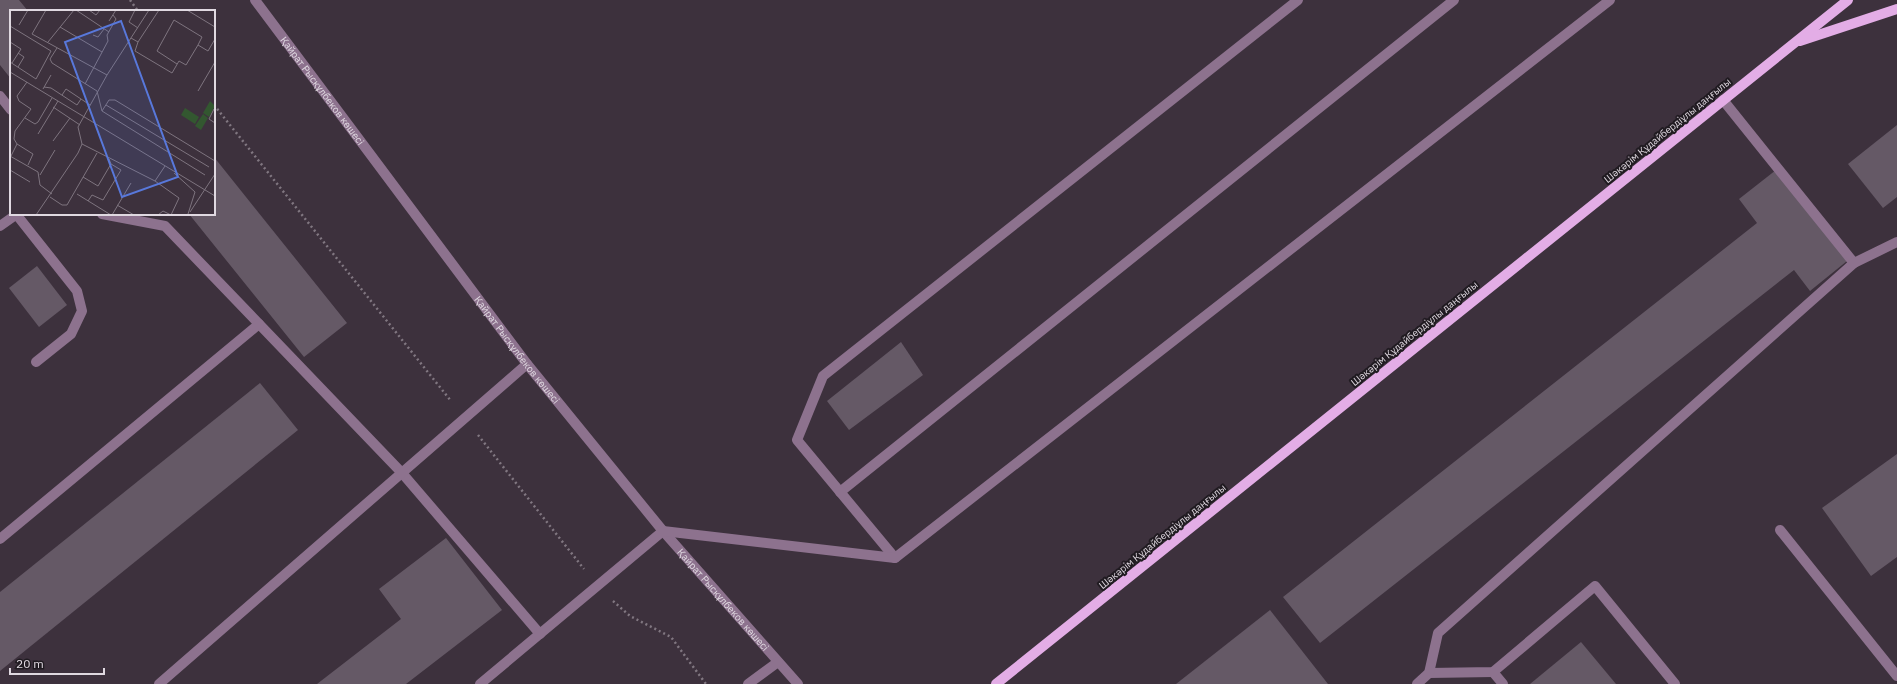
<svg xmlns="http://www.w3.org/2000/svg" width="1897" height="684" viewBox="0 0 1897 684" font-family="'IBM Plex Sans',sans-serif">
<style>
.building{fill:#655966}
.lines{fill:none;stroke-linecap:round;stroke-linejoin:round}
.path{stroke:#817781;stroke-width:2.5;stroke-dasharray:2 3;stroke-linecap:butt}
.minor{stroke:#8d728e;stroke-width:10}
.major{stroke:#e3ade6;stroke-width:10}
.labels{text-anchor:middle;stroke-width:4;stroke-linejoin:round;paint-order:stroke}
.street-label{font-size:10px;fill:#e0d9e1;stroke:#201b21}
.inset-road{fill:none;stroke:#7e747f;stroke-width:1}
.view{fill:#5878db;fill-opacity:0.15;stroke:#5878db;stroke-width:2}
.inset-edge{fill:none;stroke:#e0d9e1;stroke-width:2}
</style>
<rect width="100%" height="100%" fill="#3d313d"/>
<g class="building">
<polygon points="0,0 19,0 28,11 11,11 11,79 0,65"/>
<polygon points="1897,125 1897,197 1883,208 1848,164"/>
<polygon points="214,157 347,323 304,357 189,214 214,214"/>
<polygon points="1776,170 1847,261 1810,291 1794,270 1320,643 1283,597 1757,223 1739,199"/>
<polygon points="37,266 67,305 39,327 9,288"/>
<polygon points="901,342 923,375 849,430 827,401"/>
<polygon points="260,383 298,430 0,671 0,592"/>
<polygon points="1897,454 1897,557 1871,576 1822,508"/>
<polygon points="446,538 502,610 406,684 317,684 401,619 379,589"/>
<polygon points="1270,610 1328,684 1176,684"/>
<polygon points="1581,642 1616,684 1530,684"/>
</g>
<g class="lines">
<g class="path">
<polyline points="130,0 138,11"/>
<polyline points="214,105 451,401"/>
<polyline points="478,435 584,569"/>
<polyline points="613,601 630,616 671,637 706,684"/>
</g>
<g class="minor">
<path id="s1" d="M255 0 527 364 663 531 798 684"/>
<polyline points="0,96 11,110"/>
<polyline points="1723,100 1854,263"/>
<polyline points="16,214 77,291 82,311 71,334 36,362"/>
<polyline points="102,214 165,226 402,473 540,634"/>
<polyline points="0,226 17,214"/>
<polyline points="840,492 1454,0"/>
<polyline points="1780,530 1897,676"/>
<polyline points="0,539 259,324"/>
<polyline points="895,558 797,440 823,376 1298,0"/>
<polyline points="1493,672 1503,684"/>
<polyline points="1429,673 1493,672 1595,586 1675,684"/>
<polyline points="159,684 527,364"/>
<polyline points="480,684 663,531 895,558 1610,0"/>
<polyline points="748,684 778,662"/>
<polyline points="1417,684 1429,673 1438,633 1854,263 1897,242"/>
</g>
<g class="major">
<polyline points="1800,41 1897,9"/>
<polyline points="996,684 1848,0"/>
</g>
</g>
<g class="labels">
<g class="street-label">
<text dy="4" stroke="none"><textPath href="#s1" startOffset="113">Қайрат Рысқұлбеков көшесі</textPath></text>
<text transform="translate(1667 130) rotate(-39)" y="4">Шәкәрім Құдайбердіұлы даңғылы</text>
<text transform="translate(1414 333) rotate(-39)" y="4">Шәкәрім Құдайбердіұлы даңғылы</text>
<text dy="4" stroke="none"><textPath href="#s1" startOffset="437">Қайрат Рысқұлбеков көшесі</textPath></text>
<text transform="translate(1162 536) rotate(-39)" y="4">Шәкәрім Құдайбердіұлы даңғылы</text>
<text dy="4" stroke="none"><textPath href="#s1" startOffset="761">Қайрат Рысқұлбеков көшесі</textPath></text>
</g>
</g>
<g transform="translate(10 10)">
<rect width="205" height="205" fill="#3d313d"/>
<path d="M200 91 205 96 199 107 193 103ZM175 98 189 107 185 114 171 105ZM193 104 198 108 191 120 185 116Z" fill="#335730"/>
<path class="inset-road" d="M36 0 22 24 97 65M66 0 99 22M79 0 86 5 90 0M125 0 119 12 128 18M177 0 205 17M99 11 106 0M9 15 18 0M0 16 41 41 26 69 0 52M50 17 92 42M83 25 88 27 94 19M121 28 128 32 125 41 162 63 169 51 176 55 188 35 198 41 205 29M0 32 11 39 2 53M38 32 64 0M128 32 149 0M47 38 40 49 42 53 87 81 92 101 195 165M8 43 14 47 8 57M167 54 147 41 164 10 192 27 188 35M0 62 205 186M17 72 7 86 9 91 21 99 5 121 4 129 7 134 23 144 18 155M75 74 98 31 97 25 106 9 103 5M34 77 41 78 67 95 71 89 80 95M33 79 41 65M188 81 205 52M52 85 56 79 71 89M96 95 199 157M43 97 70 115M204 99 199 109 205 113M92 101 99 90H105L205 151M15 108 25 114 28 112 42 88M28 124 48 91M43 131 60 108M72 134 145 171 169 188 161 205M0 146 28 162 30 175 42 184M1 146 7 134M0 160 20 172M164 163 185 182 178 204M30 165 45 140M73 167 88 176 101 154M145 171 155 156M67 184 101 205M40 187 52 195H57L87 143M78 191 82 185 93 190 111 160 101 154 99 149M107 195 124 205M180 202 205 164M26 205 68 143 72 134 68 117 97 65 139 0M102 205 121 173M148 205 153 201 161 205"/>
<path class="view" d="M111 11 168 167 112 187 55 32Z"/>
<rect width="205" height="205" class="inset-edge"/>
</g>
<path d="M10 668v6h94v-6" fill="none" stroke="#e0d9e1" stroke-width="2"/>
<text x="16" y="668" font-size="12" fill="#e0d9e1" stroke="#201b21" stroke-width="3" paint-order="stroke">20 m</text>
</svg>
